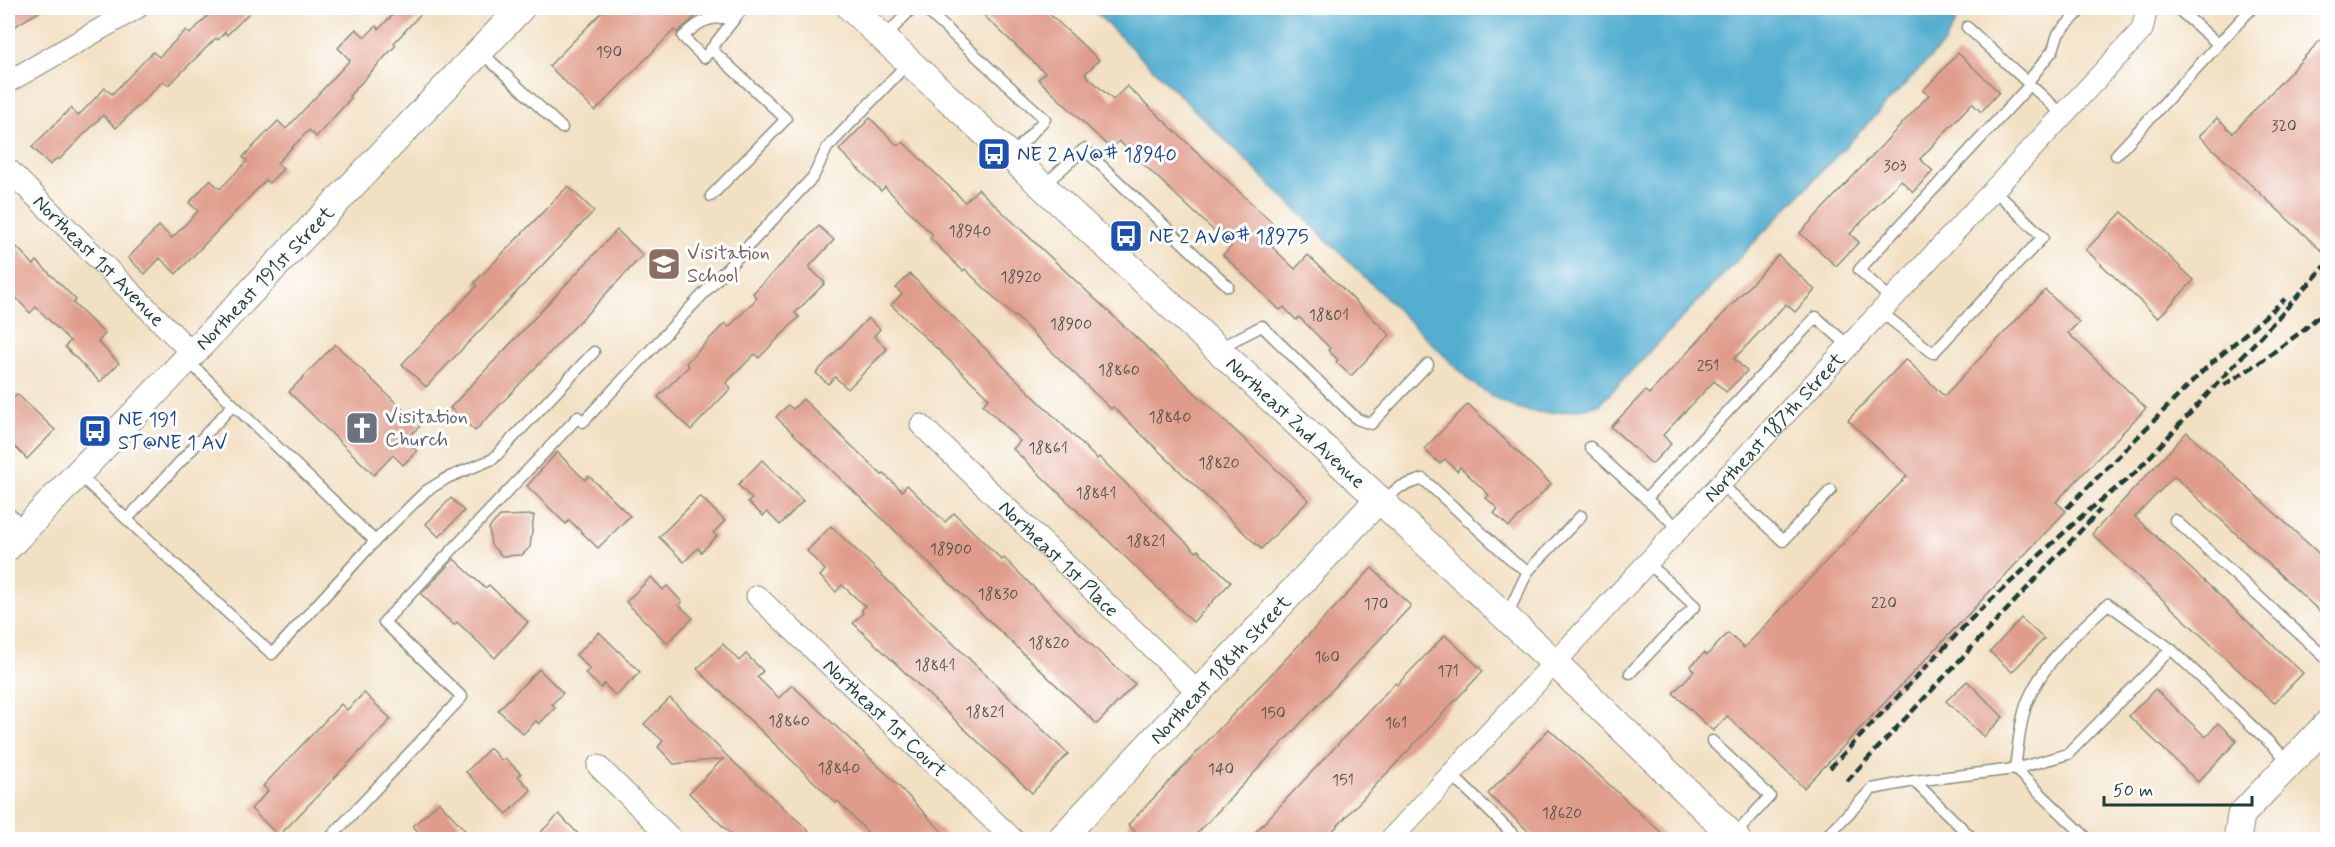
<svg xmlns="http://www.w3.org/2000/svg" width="2335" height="847" viewBox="0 0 2335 847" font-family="Mynerve,sans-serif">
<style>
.water{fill:#53aed0;stroke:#397682;stroke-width:1.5}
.building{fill:#e09c8a}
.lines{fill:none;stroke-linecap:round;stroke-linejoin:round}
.service-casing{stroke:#888e7c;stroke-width:13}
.minor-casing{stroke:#888e7c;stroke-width:23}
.tertiary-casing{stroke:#888e7c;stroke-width:29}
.service{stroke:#fff;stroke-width:10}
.minor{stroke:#fff;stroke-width:21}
.tertiary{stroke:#fff;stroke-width:27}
.rail{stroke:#1f3d34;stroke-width:4.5;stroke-dasharray:9 4.5;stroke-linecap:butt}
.labels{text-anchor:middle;stroke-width:6;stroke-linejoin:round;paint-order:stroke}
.number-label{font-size:16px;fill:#4f554a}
.transit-label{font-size:20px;fill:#164399;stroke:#fff;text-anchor:start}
.education-label{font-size:20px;fill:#785e54;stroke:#fff;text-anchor:start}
.street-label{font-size:20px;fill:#1f3d34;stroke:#fff}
.worship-label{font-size:20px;fill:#5b616d;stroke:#fff;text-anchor:start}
</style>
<rect width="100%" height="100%" fill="#fff"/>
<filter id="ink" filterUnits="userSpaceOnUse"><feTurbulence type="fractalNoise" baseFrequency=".0167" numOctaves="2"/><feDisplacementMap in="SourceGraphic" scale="12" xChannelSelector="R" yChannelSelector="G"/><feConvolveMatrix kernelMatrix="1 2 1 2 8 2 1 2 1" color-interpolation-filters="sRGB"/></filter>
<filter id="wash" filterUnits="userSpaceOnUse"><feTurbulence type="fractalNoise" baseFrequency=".008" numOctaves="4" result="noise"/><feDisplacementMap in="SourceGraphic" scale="24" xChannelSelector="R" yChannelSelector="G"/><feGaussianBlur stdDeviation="1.35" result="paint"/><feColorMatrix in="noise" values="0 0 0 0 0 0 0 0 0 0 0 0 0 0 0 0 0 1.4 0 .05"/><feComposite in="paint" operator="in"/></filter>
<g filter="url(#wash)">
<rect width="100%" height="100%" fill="#f2e0c3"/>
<path class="water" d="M1091 8H1963L1945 42 1599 405C1541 418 1520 417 1471 382Z"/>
<g id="blocks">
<g class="building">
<polygon points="8,8 45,8 14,27 8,17"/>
<polygon points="215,8 254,8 227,35 225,32 218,40 216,38 175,79 168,85 163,81 116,128 103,115 59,160 57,158 50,165 32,147 71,108 78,116 105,88 112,94 153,52 159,57 186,30 190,34"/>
<polygon points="399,8 426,8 394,43 396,45 349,96 351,98 316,137 309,130 277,163 283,169 269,183 266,180 176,274 160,258 145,274 128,258 159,226 172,238 198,211 189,203 210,180 220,189 247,161 243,157 278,121 286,129 350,60 338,48 347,38 356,29 365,37 376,26 379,29"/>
<polygon points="606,8 705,8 677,33 674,30 595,111 549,66"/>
<polygon points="976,8 1043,8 1099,60 1085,74 1113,100 1127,86 1284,234 1272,247 1295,269 1308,255 1390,335 1351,376 1336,362 1338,360 1328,350 1330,348 1299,317 1296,320 1284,307 1280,310 1223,255 1231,247 1119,141 1111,149 1038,79 1045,73"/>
<polygon points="2328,32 2328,257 2199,136 2217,118 2233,133"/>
<polygon points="1958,53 1999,92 1981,112 1972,103 1920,159 1933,171 1913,192 1901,180 1850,234 1859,242 1836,266 1800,233 1929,95 1923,91"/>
<polygon points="870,118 898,146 903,142 965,202 978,189 1309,500 1261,549 1113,407 1111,409 1015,316 1014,317 965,269 963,271 930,238 933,235 885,187 881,191 839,150"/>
<polygon points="568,186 594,211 426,387 402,364 477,286 474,283"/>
<polygon points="2122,212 2194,280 2158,318 2086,250"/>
<polygon points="819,226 834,240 809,267 825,283 795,313 799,317 759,358 755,354 726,383 731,388 691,430 658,397 689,366 686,363 725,323 729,327 757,298 753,293"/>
<polygon points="617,230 643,255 475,431 450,408"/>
<polygon points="8,238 34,265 37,261 76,300 73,303 105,334 98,342 119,363 100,382 65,347 70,341 36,307 30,313 8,289"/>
<polygon points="1778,255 1815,290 1795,312 1786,304 1734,359 1747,371 1726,392 1714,381 1663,435 1671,444 1652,464 1611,427 1645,391 1649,394"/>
<polygon points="910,274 1097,459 1099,457 1196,552 1198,550 1231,582 1193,622 1013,449 1020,441 983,405 989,398 891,305 902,294 896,288"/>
<polygon points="2045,290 2079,322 2068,333 2146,408 2056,502 2066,511 1804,788 1727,716 1713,731 1673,693 1694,671 1690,667 1704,653 1707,655 1728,633 1744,648 1907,476 1848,420 1906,359 1944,396"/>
<polygon points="868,318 880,329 874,336 887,349 848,389 835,377 828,384 816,373"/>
<polygon points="335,344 420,426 405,440 417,451 403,465 393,455 374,475 289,392"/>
<polygon points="17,394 55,430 27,459 8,440 8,403"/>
<polygon points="803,399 882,475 884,474 902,491 907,485 945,522 954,513 1002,560 1004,558 1101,654 1135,684 1097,724 776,417 788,405 793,409"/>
<polygon points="1468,404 1551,484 1509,527 1494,513 1498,509 1486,498 1489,495 1460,467 1457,471 1445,459 1440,464 1424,449"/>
<polygon points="2187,432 2328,562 2328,619 2174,476 2135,517 2303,673 2274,703 2092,534"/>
<polygon points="557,452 585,480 589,476 630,516 598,548 569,520 566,524 527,486"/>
<polygon points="762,460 803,501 780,525 767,512 763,516 748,502 752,499 738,485"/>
<polygon points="700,496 725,521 713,533 717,536 701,552 698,548 684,562 659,537"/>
<polygon points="451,498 464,511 439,537 426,524"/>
<polygon points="534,515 530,547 522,555 502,556 491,545 489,528 500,516"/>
<polygon points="831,526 1068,754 1032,793 853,623 863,613 861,611 865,606 842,585 836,592 820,576 825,570 807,551"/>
<polygon points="454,559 485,588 489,585 528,622 495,658 457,622 454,625 421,594"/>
<polygon points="1372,568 1411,606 1191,840 1143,840 1128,825"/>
<polygon points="651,577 663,590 667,586 682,602 679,605 693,618 667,643 626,602"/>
<polygon points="2021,618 2044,639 2012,672 1990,652"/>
<polygon points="599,632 640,672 616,696 604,684 601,688 585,673 590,669 576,655"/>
<polygon points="1445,635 1483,671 1324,840 1248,840 1395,683 1397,685"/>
<polygon points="723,644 739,661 746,654 763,671 757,677 779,698 792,685 891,778 950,840 875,840 838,801 836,803 697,669"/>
<polygon points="539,669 563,693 552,704 555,708 539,724 536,721 523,734 498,710"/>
<polygon points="1967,681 2003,717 1984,737 1946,701"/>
<polygon points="2155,689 2206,737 2218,723 2237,741 2198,782 2129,716"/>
<polygon points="364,693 391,719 279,836 251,809 268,791 263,786 341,704 347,710"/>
<polygon points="670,698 726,755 809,831 800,840 737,840 689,793 723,759 674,764 658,747 663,741 644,724"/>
<polygon points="1549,729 1669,840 1538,840 1488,794"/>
<polygon points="490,748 502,761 505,758 521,774 518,776 531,790 507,814 466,772"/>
<polygon points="439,802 474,840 426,840 413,826"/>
<polygon points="559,814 584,840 533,840"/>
</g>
</g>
</g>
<g filter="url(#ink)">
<use href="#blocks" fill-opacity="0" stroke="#888e7c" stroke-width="1.5"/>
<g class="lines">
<g class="service-casing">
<g id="service">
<polyline points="924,8 1045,119 1011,156"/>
<polyline points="2177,8 2218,44"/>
<path d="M733 18C709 17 700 20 683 37L704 58 743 8"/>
<polyline points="1967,27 2063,115"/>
<polyline points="884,38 912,8"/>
<polyline points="711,49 786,119 711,196"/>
<polyline points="480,51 562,128"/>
<polyline points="2027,83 2053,50 2058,34 2083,8"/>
<polyline points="2116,155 2252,8"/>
<polyline points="1043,186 1084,149 1228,286"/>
<polyline points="1892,300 1859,270 2029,86"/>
<polyline points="1881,312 1933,353 2043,237 1994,190"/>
<polyline points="1219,348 1262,326 1357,419 1371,424 1428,364"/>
<polyline points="187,360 375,541"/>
<polyline points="1590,447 1679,529"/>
<polyline points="78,474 272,654 375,541 426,491 447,478 493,459 594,352"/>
<polyline points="1721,484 1783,541 1831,490"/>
<polyline points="1646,499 1816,317 1849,346"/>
<polyline points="1382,501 1400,487 1423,479 1515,563 1528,571 1581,516"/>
<polyline points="127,519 233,405"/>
<polyline points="2175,520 2328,660"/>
<polyline points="1506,617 1528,571"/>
<polyline points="1630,673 1695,606 1648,563"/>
<polyline points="1712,741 1770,796 1734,836"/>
<polyline points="1451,774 1519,840"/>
<polyline points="1914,781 1974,840"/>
<polyline points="328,840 462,697 384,622 578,417 583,422 813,177 827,148 909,62"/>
<polyline points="1823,840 1872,789 1914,781 2015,769 2068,754 2171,649 2291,763"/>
<path d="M2089 840 2015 769C2018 748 2020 719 2028 700 2045 661 2077 632 2108 604L2171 649"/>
</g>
</g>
<g class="minor-casing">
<g id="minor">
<polyline points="8,82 137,8"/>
<path id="s1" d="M8 169 191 352"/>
<path id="s2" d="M921 425 1198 692"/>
<polyline points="8,519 21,532"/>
<path id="s3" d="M757 596 1014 840"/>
<polyline points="598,766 673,840"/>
<path id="s4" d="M1390 840 2142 30 2147 8"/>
</g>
</g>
<g class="tertiary-casing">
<g id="tertiary">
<path id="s5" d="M851 8 1555 663 1737 840"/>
<path id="s6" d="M8 547 521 8"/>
<path id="s7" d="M1060 840 1379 499"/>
<polyline points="2237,840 2241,815 2328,723"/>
</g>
</g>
<use href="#service" class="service"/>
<use href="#minor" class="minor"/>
<use href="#tertiary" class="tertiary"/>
<g class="rail">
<polyline points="2224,385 2262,361 2302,331 2328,308"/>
<polyline points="2067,508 2206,368 2285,299"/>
<polyline points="1830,768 1977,613 2082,516 2135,473 2328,263"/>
<polyline points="1847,781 2100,510"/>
</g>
</g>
</g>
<defs>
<g id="bus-square" transform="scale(1.725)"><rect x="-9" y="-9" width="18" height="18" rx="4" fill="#1a4fb4" stroke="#fff"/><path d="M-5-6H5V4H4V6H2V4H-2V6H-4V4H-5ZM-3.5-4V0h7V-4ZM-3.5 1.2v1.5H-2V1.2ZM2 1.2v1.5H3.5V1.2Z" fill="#fff"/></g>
<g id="school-square" transform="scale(1.725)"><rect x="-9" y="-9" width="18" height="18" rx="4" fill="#8d6e63" stroke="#fff"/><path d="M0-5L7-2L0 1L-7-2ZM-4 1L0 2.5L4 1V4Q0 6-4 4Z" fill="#fff"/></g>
<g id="church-square" transform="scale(1.725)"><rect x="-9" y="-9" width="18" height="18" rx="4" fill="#6b7280" stroke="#fff"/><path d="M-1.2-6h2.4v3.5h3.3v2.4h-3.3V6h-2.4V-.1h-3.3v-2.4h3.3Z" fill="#fff"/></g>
</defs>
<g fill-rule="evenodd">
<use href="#bus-square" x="994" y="154"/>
<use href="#bus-square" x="1126" y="236"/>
<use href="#school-square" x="664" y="264"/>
<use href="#church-square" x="362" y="428"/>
<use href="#bus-square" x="95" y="431"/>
</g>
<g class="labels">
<g class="number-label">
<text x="609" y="57">190</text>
<text x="2284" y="131">320</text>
<text x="1895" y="171">303</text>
<text x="970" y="236">18940</text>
<text x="1021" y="282">18920</text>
<text x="1329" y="320">18801</text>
<text x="1071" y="329">18900</text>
<text x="1708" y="371">251</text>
<text x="1119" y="375">18860</text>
<text x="1170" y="422">18840</text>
<text x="1048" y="453">18861</text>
<text x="1219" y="468">18820</text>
<text x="1096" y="498">18841</text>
<text x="1146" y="546">18821</text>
<text x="951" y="554">18900</text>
<text x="998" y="599">18830</text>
<text x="1884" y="608">220</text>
<text x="1376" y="609">170</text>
<text x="1049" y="648">18820</text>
<text x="1327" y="662">160</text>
<text x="935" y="670">18841</text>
<text x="1448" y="676">171</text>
<text x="985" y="717">18821</text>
<text x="1273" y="718">150</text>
<text x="789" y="726">18860</text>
<text x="1396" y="728">161</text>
<text x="839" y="773">18840</text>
<text x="1221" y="774">140</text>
<text x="1343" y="785">151</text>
<text x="1562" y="818">18620</text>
</g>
<g class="transit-label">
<text x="1017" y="161">NE 2 AV@# 18940</text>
<text x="1149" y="243">NE 2 AV@# 18975</text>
<text x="118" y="426">NE 191<tspan x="118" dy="23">ST@NE 1 AV</tspan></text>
</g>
<g class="education-label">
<text x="687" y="259">Visitation<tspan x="687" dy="23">School</tspan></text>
</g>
<g class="street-label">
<text dy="7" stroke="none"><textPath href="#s1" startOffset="129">Northeast 1st Avenue</textPath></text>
<text dy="7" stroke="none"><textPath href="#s6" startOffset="372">Northeast 191st Street</textPath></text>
<text dy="7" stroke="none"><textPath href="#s5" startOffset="608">Northeast 2nd Avenue</textPath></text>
<text dy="7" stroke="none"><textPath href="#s4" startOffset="564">Northeast 187th Street</textPath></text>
<text dy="7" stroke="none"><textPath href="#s2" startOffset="192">Northeast 1st Place</textPath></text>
<text dy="7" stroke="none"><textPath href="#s7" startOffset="234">Northeast 188th Street</textPath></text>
<text dy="7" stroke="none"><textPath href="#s3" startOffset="177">Northeast 1st Court</textPath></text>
</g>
<g class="worship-label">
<text x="385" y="423">Visitation<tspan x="385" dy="23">Church</tspan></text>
</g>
</g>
<rect width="2335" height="847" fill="none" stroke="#fff" stroke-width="30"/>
<path d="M2104 796v9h148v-9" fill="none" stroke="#1f3d34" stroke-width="3"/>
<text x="2113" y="796" font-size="18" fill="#1f3d34" stroke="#ffffff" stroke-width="4.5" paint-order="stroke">50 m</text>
</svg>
